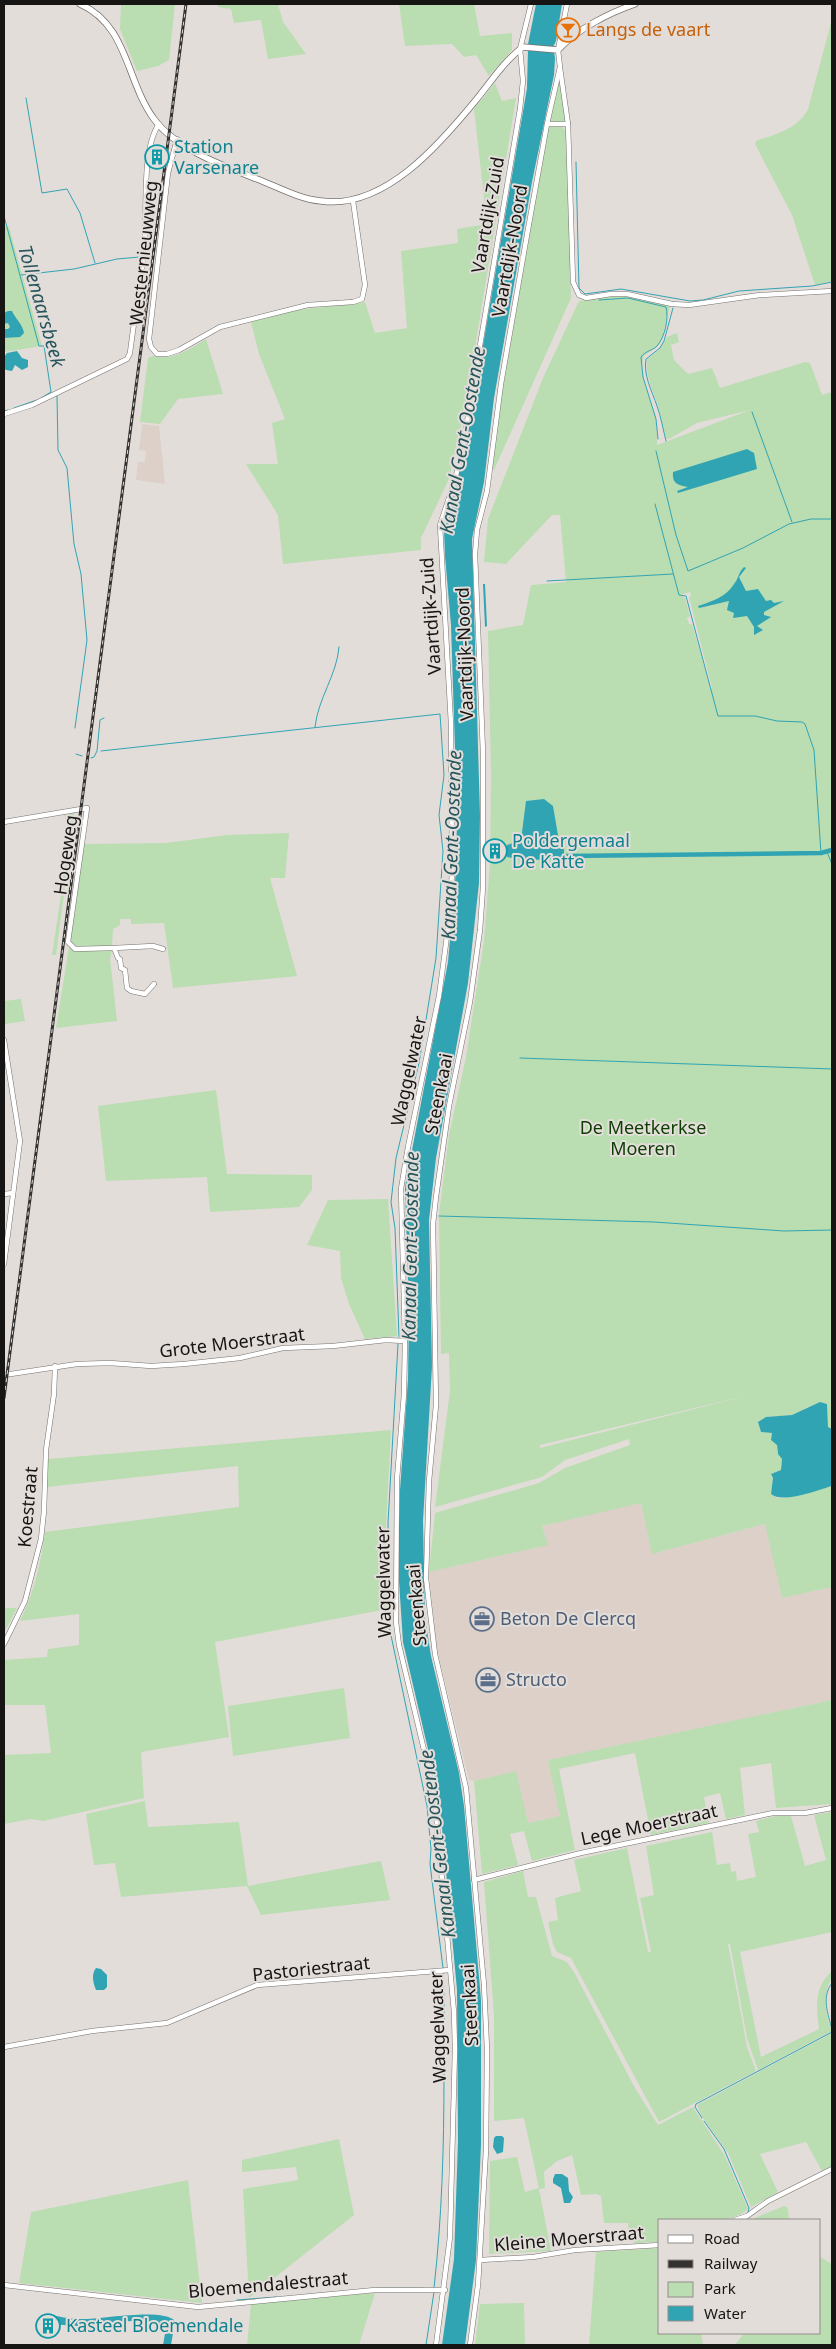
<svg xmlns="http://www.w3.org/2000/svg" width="836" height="2349" viewBox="0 0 836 2349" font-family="'Noto Sans',sans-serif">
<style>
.built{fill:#dcd0c8}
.green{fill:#baddb2;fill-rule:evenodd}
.water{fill:#31a4b3}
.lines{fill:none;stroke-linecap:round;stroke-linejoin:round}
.stream{stroke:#31a4b3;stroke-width:1}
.canal{stroke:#31a4b3;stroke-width:4.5}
.minor-casing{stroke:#76716e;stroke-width:5.5}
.tertiary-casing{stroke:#76716e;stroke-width:7}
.minor{stroke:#fff;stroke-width:4.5}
.tertiary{stroke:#fff;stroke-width:5.5}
.rail-casing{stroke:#333230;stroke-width:3}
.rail{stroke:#e3ddda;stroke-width:1;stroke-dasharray:4;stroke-linecap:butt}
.labels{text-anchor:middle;stroke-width:4;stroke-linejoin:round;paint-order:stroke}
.food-label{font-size:18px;fill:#c56008;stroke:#e3ddda;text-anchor:start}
.culture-label{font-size:18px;fill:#0d838f;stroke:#e3ddda;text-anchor:start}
.street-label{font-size:18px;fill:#161513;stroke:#e3ddda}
.park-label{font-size:18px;fill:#0c3e00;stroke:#e3ddda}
.service-label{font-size:18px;fill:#4e5e75;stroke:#e3ddda;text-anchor:start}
.water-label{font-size:19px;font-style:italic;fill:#26565c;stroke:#e3ddda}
</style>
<rect width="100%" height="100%" fill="#e3ddda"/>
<g class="built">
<polygon points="142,424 159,426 165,484 136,480 138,462 145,462 146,451 139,450"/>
<polygon points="641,1502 652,1554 766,1524 782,1598 832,1587 832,1700 549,1760 560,1816 527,1823 516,1772 474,1781 469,1780 436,1645 429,1572 547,1545 542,1526"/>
</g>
<g class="green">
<polygon points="121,4 175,4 169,60 158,66 137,71 120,29"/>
<polygon points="217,4 278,4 283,22 306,54 268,59 261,20 234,23 231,9 218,7"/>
<polygon points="399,4 474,4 480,36 512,33 512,50 489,76 476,55 464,57 452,44 405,46"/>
<path d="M832 19V281L815 285 792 215 755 144 756 141C776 134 798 129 808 109Z"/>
<polygon points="559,75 566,120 564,123 550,122"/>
<polygon points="495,83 502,101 516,98 465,408 449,479 421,538 421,550 283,564 278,515 246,464 278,464 272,423 285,419 259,354 251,322 298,310 365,302 375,333 407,328 401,251 458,243 457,229 487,224 474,109"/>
<polygon points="548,127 562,127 567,132 571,298 494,470 492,467 496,428"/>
<polygon points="4,226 9,227 42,346 4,352"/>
<path d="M623 295 670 306 662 339 659 345 644 356C638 373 648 393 653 409 657 421 657 433 657 445L750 410 697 423 669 439 666 438C663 427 661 416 658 406 653 390 645 376 647 359L659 350 667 337 677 333 679 342 671 345 674 360 688 374 712 368 720 388 805 362 810 363 822 395 832 392V1429L828 1427 827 1404 820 1402 792 1415 766 1417 759 1427 761 1431 772 1433 771 1439 777 1445V1451L782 1459 781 1470 771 1474 773 1479 771 1494 777 1498H785L832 1486V1587L782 1598 765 1524 652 1554 641 1503 542 1526 548 1545 429 1572 435 1513 539 1483 565 1468 630 1445 629 1439 565 1460 542 1477 435 1507 450 1391 449 1353 441 1354 439 1214 449 1135 466 1057 484 941 490 863 491 773 488 631 523 625 531 585 566 582 560 515H552L506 564 484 562 488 519 543 378 579 301ZM690 592 691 596 689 597 712 688 711 689 692 624H689L687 618 690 616 685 598 680 595ZM754 1394 540 1448V1445Z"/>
<path d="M206 339 223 394 178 399 160 424 140 422 148 358C154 354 160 358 167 357 182 355 194 346 206 339Z"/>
<polygon points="75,810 56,955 52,955 63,882 63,867 65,866 65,843 70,843 64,812"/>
<polygon points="289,833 285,878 270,878 297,976 173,988 164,923 131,924 131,919 120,919 120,925 113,929 112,946 80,948 70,941 83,844 166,843 227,835"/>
<polygon points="69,947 80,951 112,950 110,958 117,1021 56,1028"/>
<polygon points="21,999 25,1021 5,1024 4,1001"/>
<polygon points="216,1090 227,1174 312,1175 312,1190 299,1207 210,1212 207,1177 106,1181 98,1106"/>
<polygon points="388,1199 397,1336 365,1339 349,1304 341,1278 340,1251 307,1245 328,1200"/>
<path d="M391 1430 385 1545 387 1609 215 1642 229 1737 141 1752 144 1798 43 1821 31 1819 4 1824V1755L51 1753 45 1705H4V1660L47 1657 48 1649 79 1645V1614L20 1621C34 1593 41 1562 45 1532L239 1507 238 1466 47 1487 48 1459Z"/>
<polygon points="4,1608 17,1608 4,1633"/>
<polygon points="344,1688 350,1738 233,1756 228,1706"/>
<polygon points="832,1700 832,1804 776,1808 771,1763 740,1768 745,1815 726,1819 720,1793 704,1797 709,1823 651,1835 635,1753 559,1769 575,1850 532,1861 524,1831 510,1834 518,1865 482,1874 474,1781 516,1771 528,1823 560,1816 548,1760"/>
<polygon points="145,1801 148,1827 239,1822 248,1886 381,1861 390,1900 261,1915 247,1886 121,1897 115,1863 94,1865 86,1814"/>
<path d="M832 1812V1932L740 1952 761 2057 819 2029C816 2007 814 1987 832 1971 832 1980 829 1982 827 1990 823 2004 827 2017 832 2031L758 2070 747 2038 730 1944H728L747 2047 756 2071 659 2122 571 1958 557 1952 553 1944 548 1922 558 1920 555 1898 581 1891 574 1860 627 1848 648 1952H651L640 1898 654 1895 646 1846 712 1832 717 1865 730 1863 731 1872 736 1871 737 1881 756 1877 748 1834 759 1832 756 1821 776 1816H791L805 1866 826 1860 814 1815Z"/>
<path d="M523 1871 528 1897H536L552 1956 567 1962 574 1972 635 2088 658 2125 693 2107 725 2156 748 2209C726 2228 687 2220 660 2220V2242L634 2243 633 2240H630L628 2223H604L601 2196 597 2194 581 2195 572 2155 557 2161 544 2172 545 2188 539 2189 551 2251 489 2254 490 2161 517 2157 525 2192 539 2188 524 2118 494 2121V2015L484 1882Z"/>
<polygon points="832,2033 832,2166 822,2171 806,2142 760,2154 778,2192 751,2207 728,2153 701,2115 697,2105"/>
<polygon points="339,2139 354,2215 249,2298 243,2189 298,2180 296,2167 242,2172 242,2160"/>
<polygon points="188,2180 202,2303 19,2283 31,2212"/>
<polygon points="784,2206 788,2208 789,2220 750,2220"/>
<polygon points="660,2248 660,2333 701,2333 703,2345 589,2345 596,2252"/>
<polygon points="820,2257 832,2264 832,2345 735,2345 744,2333 820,2333"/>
<polygon points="375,2293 359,2345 247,2345 251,2304"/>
<polygon points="524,2303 525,2345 475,2345 480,2304"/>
</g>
<g class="water">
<polygon points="536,4 562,4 556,41 553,47 555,58 554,75 532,182 494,398 484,482 472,539 480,815 479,883 468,983 436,1158 429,1220 432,1366 423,1521 425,1618 431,1656 459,1773 464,1806 481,2000 481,2144 476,2260 465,2345 442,2345 454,2259 458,2141 457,1990 441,1817 434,1775 403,1642 398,1566 400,1490 408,1379 409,1312 405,1187 448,962 456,870 457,811 451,625 445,556 444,530 466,445 527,88 528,49 532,46 528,44"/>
<path d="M8 311H12C15 318 23 325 24 333L20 337 4 338V329H8L10 327 8 323 4 324V313Z"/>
<polygon points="17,351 22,358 28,360 28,367 22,370 15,365 12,371 6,370 4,368 4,357 7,353"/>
<path d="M747 449 754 453 757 469 678 493 677 491 688 487C678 485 672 484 673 472Z"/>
<path d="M744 567 746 568 739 577 746 591 758 589 766 601 771 600 774 603 784 601 764 612V615L771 617 757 626 763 630 754 635V627L747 616 733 618 734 613 727 610 729 601 699 608 698 606C713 601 726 597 734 584 739 578 738 573 744 567Z"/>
<polygon points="483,584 485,584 487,626 485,627"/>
<polygon points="544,799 553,806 559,841 564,848 564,859 525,860 507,857 507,845 521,840 526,801"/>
<path d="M820 1402 827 1404 828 1427 832 1429V1486C818 1490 782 1504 771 1494L773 1478 771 1474 781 1470 782 1459 778 1454 777 1445 771 1440 772 1433 761 1432 758 1422 766 1417 792 1415Z"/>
<path d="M96 1968 101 1969 107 1975V1987L104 1990H96C93 1983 91 1974 96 1968Z"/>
<polygon points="502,2136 504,2138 503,2152 497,2154 493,2147 494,2138 496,2136"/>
<polygon points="555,2174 562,2174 568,2178 569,2191 573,2197 570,2203 564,2203 561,2188 553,2183 553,2179"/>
<path d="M49 2315C59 2316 69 2319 79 2319 99 2320 163 2307 175 2321L171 2345H163L166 2328C146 2314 100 2325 77 2326 64 2326 54 2323 41 2322V2316Z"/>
</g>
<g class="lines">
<g class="stream">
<polyline points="26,98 42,193 67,189 80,213 95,263"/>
<polyline points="576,162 579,288 585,294 621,289 690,301 703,300 739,291 812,286 832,282"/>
<polyline points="4,216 39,346 44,346 51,392 41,398"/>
<polyline points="21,275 74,269 117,259 140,257"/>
<path d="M599 300 628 298 666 307C669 318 665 337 657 346 652 351 645 351 641 357L643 377 656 419 658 439"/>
<polyline points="57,396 58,450 67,468 74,544 81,574 87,640 75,728"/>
<polyline points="14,408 37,400"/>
<polyline points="4,411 8,410"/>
<polyline points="752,412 792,522"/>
<path d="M666 441C663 429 661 417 657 406 652 391 643 375 646 359L660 348 664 341 673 308"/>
<polyline points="656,451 676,535 688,571 743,548 789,524 811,519 832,519"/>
<polyline points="655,504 679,595 686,596 718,716 755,716 777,721 802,722 805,724 814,750 821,853"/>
<polyline points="547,581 673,574"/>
<path d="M315 727C318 698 337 675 339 647"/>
<polyline points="101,751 440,714 444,775 439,815 443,851 436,958 419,1063 396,1158 391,1202 395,1228 399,1337"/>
<polyline points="76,754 82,756"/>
<polyline points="91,758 94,757 97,751 100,720 104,718"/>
<polyline points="827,852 832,864"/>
<polyline points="520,1058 832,1069"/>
<polyline points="439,1216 654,1222 784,1231 832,1230"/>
<polyline points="398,1344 388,1523 389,1626 427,1806 431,1849 430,1864 443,1968"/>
<path d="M832 1983C821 1997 828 2014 832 2029"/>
<polyline points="702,2118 695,2107 696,2104 832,2032"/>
<polyline points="704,2121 724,2149 749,2208 748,2212"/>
<polyline points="377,2288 423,2288"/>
<path d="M434 2288C442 2217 444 2146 444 2075 444 2040 445 2006 443 1972"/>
<polyline points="237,2300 276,2297"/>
<polyline points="426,2345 434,2292"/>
</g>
<polyline class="canal" points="565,856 821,853 832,850"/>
<g class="minor-casing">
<g id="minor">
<polyline points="560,68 568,124 573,282 579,295 586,298 611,294 627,294 672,304 689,305 760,295 832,291"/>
<polyline points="547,124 568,124"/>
<polyline points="177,139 168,173 149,339 151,347 157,354 167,354 179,350 220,327 308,305 353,302 362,299 365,285 353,201"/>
<path d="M4 414 32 405 127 359 130 353C134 320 140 287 144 254 148 220 140 151 159 124"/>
<polyline points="4,822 87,808 68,942 75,949 114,948"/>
<polyline points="154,984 145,994 131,991 127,988 125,970 121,968 120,959 118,958 114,948 153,946 163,949"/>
<polyline points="4,1040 20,1141 4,1264"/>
<polyline points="4,1194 13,1193"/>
<polyline points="4,1375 77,1364 110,1363 151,1366 184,1364 240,1358 283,1348 333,1346 386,1340 405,1341"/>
<polyline points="4,1644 25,1601 41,1539 44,1511 46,1450 54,1394 55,1366"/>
<polyline points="474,1880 581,1853 773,1813 805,1813 832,1808"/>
<polyline points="4,2047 92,2031 167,2023 257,1985 450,1970"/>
<polyline points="735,2220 747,2216 768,2201 832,2169"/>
<polyline points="480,2260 533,2257 575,2250 660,2245"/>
<polyline points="4,2285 198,2307 375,2290 445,2290"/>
<polyline points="436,2345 450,2237 455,2049 454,2012 434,1792 399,1645 396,1622 397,1479 404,1394 405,1341 401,1189 408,1147 439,996 449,921 452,872 451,724 440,525 455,480 463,446 520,109 523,81 520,49 531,4"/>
<polyline points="470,2345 478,2285 486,2150 487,2049 484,1985 466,1788 435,1654 426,1578 429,1481 436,1405 433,1224 436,1197 449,1106 470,1002 480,930 483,887 483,753 475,554 477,530 487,491 501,384 527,235 547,124 560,67 558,50 567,4"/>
</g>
</g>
<g class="tertiary-casing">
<path id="tertiary" d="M80 4C128 25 126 81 154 119 176 149 223 166 257 179 278 187 299 199 321 201 384 210 440 144 476 100 490 83 505 60 523 47L558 50C577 29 609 13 635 4"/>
</g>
<use href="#minor" class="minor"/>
<use href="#tertiary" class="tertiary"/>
<g class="rail-casing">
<polyline id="rail" points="4,1398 186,4"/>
</g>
<use href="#rail" class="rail"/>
</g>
<defs>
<g id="bar-ring" transform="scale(1.25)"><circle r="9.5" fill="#e3ddda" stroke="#e8710a" stroke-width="1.5"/><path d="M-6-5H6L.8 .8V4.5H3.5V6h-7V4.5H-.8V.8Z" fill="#e8710a"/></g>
<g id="building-ring" transform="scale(1.25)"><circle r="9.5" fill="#e3ddda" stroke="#0f9aa8" stroke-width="1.5"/><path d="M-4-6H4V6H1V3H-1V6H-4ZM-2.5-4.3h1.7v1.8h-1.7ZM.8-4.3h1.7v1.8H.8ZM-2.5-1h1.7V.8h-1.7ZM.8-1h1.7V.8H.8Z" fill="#0f9aa8"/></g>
<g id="office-ring" transform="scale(1.25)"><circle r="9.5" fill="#e3ddda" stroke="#5c6f8a" stroke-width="1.5"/><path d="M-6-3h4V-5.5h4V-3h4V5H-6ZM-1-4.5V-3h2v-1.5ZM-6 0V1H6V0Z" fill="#5c6f8a"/></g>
</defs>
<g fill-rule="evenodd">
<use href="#bar-ring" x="568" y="30"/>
<use href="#building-ring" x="157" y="157"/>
<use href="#building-ring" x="495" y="851"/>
<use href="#office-ring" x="482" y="1619"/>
<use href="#office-ring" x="488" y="1680"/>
<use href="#building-ring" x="48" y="2326"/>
</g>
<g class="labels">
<g class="food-label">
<text x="586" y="36">Langs de vaart</text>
</g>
<g class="culture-label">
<text x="174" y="153">Station<tspan x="174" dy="21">Varsenare</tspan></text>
<text x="512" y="847">Poldergemaal<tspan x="512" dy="21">De Katte</tspan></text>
<text x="66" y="2332">Kasteel Bloemendale</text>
</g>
<g class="street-label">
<text transform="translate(488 215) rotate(-80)" y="6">Vaartdijk-Zuid</text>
<text transform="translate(510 251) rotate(-80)" y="6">Vaartdijk-Noord</text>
<text transform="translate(144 253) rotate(-84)" y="6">Westernieuwweg</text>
<text transform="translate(431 616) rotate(-94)" y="6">Vaartdijk-Zuid</text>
<text transform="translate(465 654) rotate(-92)" y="6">Vaartdijk-Noord</text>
<text transform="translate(66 855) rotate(-82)" y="6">Hogeweg</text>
<text transform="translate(409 1071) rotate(-78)" y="6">Waggelwater</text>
<text transform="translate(439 1094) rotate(-79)" y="6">Steenkaai</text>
<text transform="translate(232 1343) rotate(-7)" y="6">Grote Moerstraat</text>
<text transform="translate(28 1507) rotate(-85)" y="6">Koestraat</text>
<text transform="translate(384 1582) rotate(-91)" y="6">Waggelwater</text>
<text transform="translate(417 1605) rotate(-95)" y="6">Steenkaai</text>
<text transform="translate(649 1825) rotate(-12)" y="6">Lege Moerstraat</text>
<text transform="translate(311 1969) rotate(-6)" y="6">Pastoriestraat</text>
<text transform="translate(470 2005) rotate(-93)" y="6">Steenkaai</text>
<text transform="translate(438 2027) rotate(-92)" y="6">Waggelwater</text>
<text transform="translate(569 2239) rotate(-5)" y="6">Kleine Moerstraat</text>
<text transform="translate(268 2285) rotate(-5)" y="6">Bloemendalestraat</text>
</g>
<g class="park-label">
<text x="643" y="1134">De Meetkerkse<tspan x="643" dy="21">Moeren</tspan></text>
</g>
<g class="service-label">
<text x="500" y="1625">Beton De Clercq</text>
<text x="506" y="1686">Structo</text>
</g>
<g class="water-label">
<text transform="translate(42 306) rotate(74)" y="7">Tollenaarsbeek</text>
<text transform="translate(462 440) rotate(-80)" y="7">Kanaal Gent-Oostende</text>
<text transform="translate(451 845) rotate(-88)" y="7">Kanaal Gent-Oostende</text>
<text transform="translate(410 1246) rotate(-89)" y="7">Kanaal Gent-Oostende</text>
<text transform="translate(437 1844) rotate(-97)" y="7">Kanaal Gent-Oostende</text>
</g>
</g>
<rect width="836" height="2349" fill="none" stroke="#161513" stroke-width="10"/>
<rect x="658" y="2219" width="162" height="115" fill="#e3ddda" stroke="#918d8a"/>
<rect x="668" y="2235" width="25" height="8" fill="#ffffff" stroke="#918d8a"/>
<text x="704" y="2244" font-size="15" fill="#161513">Road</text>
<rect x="668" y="2260" width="25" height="8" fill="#333230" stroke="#918d8a"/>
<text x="704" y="2269" font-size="15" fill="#161513">Railway</text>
<rect x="668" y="2282" width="25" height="15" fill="#baddb2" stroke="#918d8a"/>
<text x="704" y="2294" font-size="15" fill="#161513">Park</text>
<rect x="668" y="2306" width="25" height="15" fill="#31a4b3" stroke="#918d8a"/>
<text x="704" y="2319" font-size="15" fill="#161513">Water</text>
</svg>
